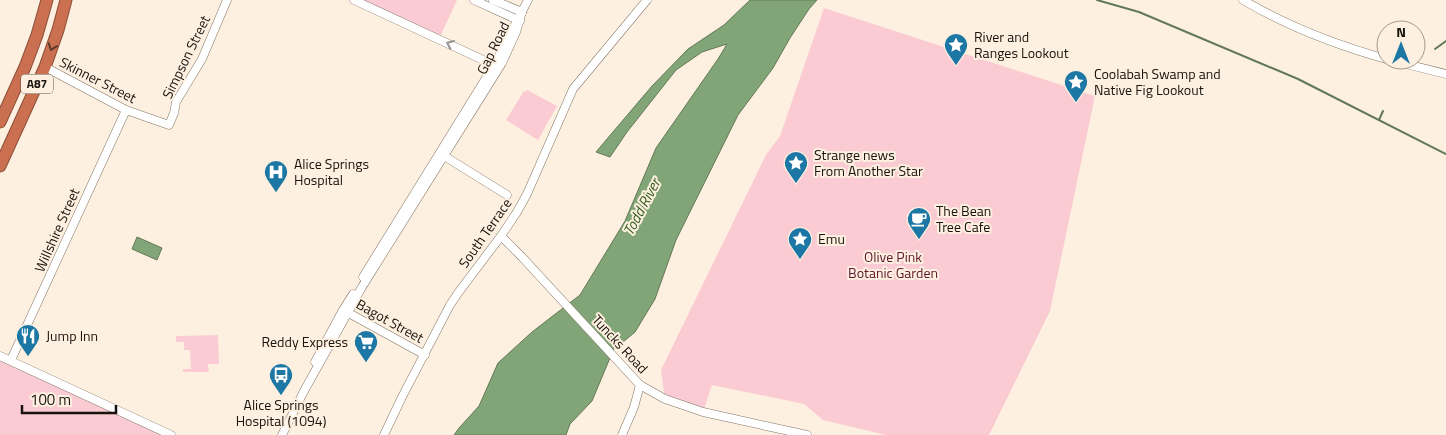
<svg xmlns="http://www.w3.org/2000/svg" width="1446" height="435" viewBox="0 0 1446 435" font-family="'Titillium Web',sans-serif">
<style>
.green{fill:#facbd3}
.water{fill:#82a577;stroke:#627957}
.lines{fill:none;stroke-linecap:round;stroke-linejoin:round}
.stream{stroke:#627957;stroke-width:2}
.minor-casing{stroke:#807465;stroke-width:9}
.highway-casing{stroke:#8b4f39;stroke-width:13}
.minor{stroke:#fff;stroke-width:8}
.highway{stroke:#ca7051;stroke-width:11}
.oneway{stroke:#979592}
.oneway2{stroke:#5f3828}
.labels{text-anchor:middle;stroke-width:4;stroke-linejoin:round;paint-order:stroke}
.shield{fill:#fef0e0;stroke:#5c554c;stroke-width:1}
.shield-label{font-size:12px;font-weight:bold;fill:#17130d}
.poi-label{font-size:14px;fill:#17130d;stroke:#fef0e0;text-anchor:start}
.street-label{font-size:14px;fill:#17130d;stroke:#fef0e0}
.park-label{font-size:14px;fill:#5e142c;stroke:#fef0e0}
.water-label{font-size:15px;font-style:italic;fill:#2e5c1d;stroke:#fef0e0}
</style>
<rect width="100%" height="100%" fill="#fef0e0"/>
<g class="green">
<polygon points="361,0 457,0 440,37"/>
<polygon points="824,8 1095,96 1050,311 989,435 886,435 823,420 804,404 712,385 703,412 665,399 661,370 766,155 780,136"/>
<polygon points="527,90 557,106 538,140 506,120 524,91 525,92"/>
<polygon points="218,335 219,364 208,364 209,372 183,372 183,369 191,369 190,350 184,350 184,342 176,342 176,336"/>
<polygon points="0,356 171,435 0,435"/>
</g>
<g class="water">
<polygon points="750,0 817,0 809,9 790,38 773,68 738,115 676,240 655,299 635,332 617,347 615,346 592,401 570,424 566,435 454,435 459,428 479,406 498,363 532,332 580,295 625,221 656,148 718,59 727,44 702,52 676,70 627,132 610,157 596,152 652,86 688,49 724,25"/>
<polygon points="137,237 162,248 157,260 132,249"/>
</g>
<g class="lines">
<g class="stream">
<polyline points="1097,0 1139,12 1298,79 1446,154"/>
<polyline points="1435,49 1446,41"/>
<polyline points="1379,120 1383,111"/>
</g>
<g class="minor-casing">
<g id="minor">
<polyline points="354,0 494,65"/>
<polyline points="474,0 520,21"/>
<polyline points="493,0 522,12"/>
<path d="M1243 0C1287 26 1336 45 1386 59"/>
<polyline points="1390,60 1446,74"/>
<polyline points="45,67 126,110 169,125 174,113 176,102 202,59 227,0"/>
<polyline points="441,154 507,195"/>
<polyline points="501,236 522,257 640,385 665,399 703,412 807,435"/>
<polyline points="363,277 494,65 528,0"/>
<polyline points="345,311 425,355"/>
<polyline points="0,356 171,435"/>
<polyline points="11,360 126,110"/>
<polyline points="315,362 343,310 353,294"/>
<polyline points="282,435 304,391 362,287 502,63 516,32 522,12"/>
<polyline points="384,435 402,397 450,305 458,293 501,236 517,212 527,194 573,89 647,0"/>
<polyline points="622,435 634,407 640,385"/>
</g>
</g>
<g class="highway-casing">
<g id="highway">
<polyline points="0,122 25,67 37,35 47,0"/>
<polyline points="0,166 45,67 58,30 66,0"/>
</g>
</g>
<use href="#minor" class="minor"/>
<use href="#highway" class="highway"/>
</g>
<defs><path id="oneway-chevron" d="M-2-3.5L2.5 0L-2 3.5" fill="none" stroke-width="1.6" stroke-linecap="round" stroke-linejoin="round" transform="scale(1.25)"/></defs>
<use class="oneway" href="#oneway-chevron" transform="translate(450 44) rotate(-155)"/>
<use class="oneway2" href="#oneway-chevron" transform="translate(52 47) rotate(109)"/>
<defs>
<g id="sight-pin" transform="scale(1.25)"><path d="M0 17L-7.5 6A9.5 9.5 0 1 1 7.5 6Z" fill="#1d77a5" stroke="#fef0e0"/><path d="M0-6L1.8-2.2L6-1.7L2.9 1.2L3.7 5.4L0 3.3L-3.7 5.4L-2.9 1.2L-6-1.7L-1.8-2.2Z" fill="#fff"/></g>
<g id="hospital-pin" transform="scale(1.25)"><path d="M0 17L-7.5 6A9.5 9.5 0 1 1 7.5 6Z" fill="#1d77a5" stroke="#fef0e0"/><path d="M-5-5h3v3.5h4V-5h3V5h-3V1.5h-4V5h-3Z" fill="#fff"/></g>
<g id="cafe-pin" transform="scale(1.25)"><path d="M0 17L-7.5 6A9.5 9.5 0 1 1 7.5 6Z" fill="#1d77a5" stroke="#fef0e0"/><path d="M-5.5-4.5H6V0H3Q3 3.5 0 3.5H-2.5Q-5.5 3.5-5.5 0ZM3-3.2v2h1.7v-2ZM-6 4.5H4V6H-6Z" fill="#fff"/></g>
<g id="restaurant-pin" transform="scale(1.25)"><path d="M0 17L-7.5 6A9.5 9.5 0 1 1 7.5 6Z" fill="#1d77a5" stroke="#fef0e0"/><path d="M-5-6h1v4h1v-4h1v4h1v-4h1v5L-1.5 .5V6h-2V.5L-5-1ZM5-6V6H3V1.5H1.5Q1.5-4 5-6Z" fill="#fff"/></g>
<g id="supermarket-pin" transform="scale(1.25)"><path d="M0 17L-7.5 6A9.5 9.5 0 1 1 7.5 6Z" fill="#1d77a5" stroke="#fef0e0"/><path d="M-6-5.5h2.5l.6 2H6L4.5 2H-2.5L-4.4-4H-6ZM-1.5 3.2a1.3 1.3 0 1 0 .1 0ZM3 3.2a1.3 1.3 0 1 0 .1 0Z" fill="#fff"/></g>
<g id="bus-pin" transform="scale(1.25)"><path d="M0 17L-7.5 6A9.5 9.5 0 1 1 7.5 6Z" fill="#1d77a5" stroke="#fef0e0"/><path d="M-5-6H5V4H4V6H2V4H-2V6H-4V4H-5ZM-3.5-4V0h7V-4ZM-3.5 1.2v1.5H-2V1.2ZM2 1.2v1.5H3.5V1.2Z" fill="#fff"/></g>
</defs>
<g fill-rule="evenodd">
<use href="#sight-pin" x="956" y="45"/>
<use href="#sight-pin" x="1076" y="82"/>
<use href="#sight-pin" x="796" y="163"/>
<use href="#hospital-pin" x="276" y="172"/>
<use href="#cafe-pin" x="919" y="219"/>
<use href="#sight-pin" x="800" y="239"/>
<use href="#restaurant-pin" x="28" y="336"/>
<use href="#supermarket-pin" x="366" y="342"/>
<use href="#bus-pin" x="281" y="375"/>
</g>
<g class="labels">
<rect class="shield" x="21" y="74.5" width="32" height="19" rx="4"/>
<g class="shield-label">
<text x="37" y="88">A87</text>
</g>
<g class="poi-label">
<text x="974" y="42">River and<tspan x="974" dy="16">Ranges Lookout</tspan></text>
<text x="1094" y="79">Coolabah Swamp and<tspan x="1094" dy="16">Native Fig Lookout</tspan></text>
<text x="814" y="160">Strange news<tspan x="814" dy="16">From Another Star</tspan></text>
<text x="294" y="169">Alice Springs<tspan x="294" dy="16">Hospital</tspan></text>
<text x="936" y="216">The Bean<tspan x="936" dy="16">Tree Cafe</tspan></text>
<text x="818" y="244">Emu</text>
<text x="46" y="341">Jump Inn</text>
<text x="348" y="347" text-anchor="end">Reddy Express</text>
<text x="281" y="410" text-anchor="middle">Alice Springs<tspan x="281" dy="16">Hospital (1094)</tspan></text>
</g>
<g class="street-label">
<text transform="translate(493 48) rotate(-64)" y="5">Gap Road</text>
<text transform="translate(186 57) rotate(-64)" y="5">Simpson Street</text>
<text transform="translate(98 80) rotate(27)" y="5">Skinner Street</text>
<text transform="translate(57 230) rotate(-66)" y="5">Willshire Street</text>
<text transform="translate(485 233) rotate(-55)" y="5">South Terrace</text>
<text transform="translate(390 321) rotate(29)" y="5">Bagot Street</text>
<text transform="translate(620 344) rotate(47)" y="5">Tuncks Road</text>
</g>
<g class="park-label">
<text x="893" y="262">Olive Pink<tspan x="893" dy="16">Botanic Garden</tspan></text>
</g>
<g class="water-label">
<text transform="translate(642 207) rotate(-62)" y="5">Todd River</text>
</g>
</g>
<g transform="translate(1401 45)"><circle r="24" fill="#fef0e0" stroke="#a2988c"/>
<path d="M0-4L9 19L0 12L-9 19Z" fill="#1d77a5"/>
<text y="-8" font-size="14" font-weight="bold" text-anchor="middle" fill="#17130d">N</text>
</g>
<path d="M22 405v8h94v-8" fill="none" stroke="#17130d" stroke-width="2.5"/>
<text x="30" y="405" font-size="15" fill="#17130d" stroke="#fef0e0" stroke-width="4" paint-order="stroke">100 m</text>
</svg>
